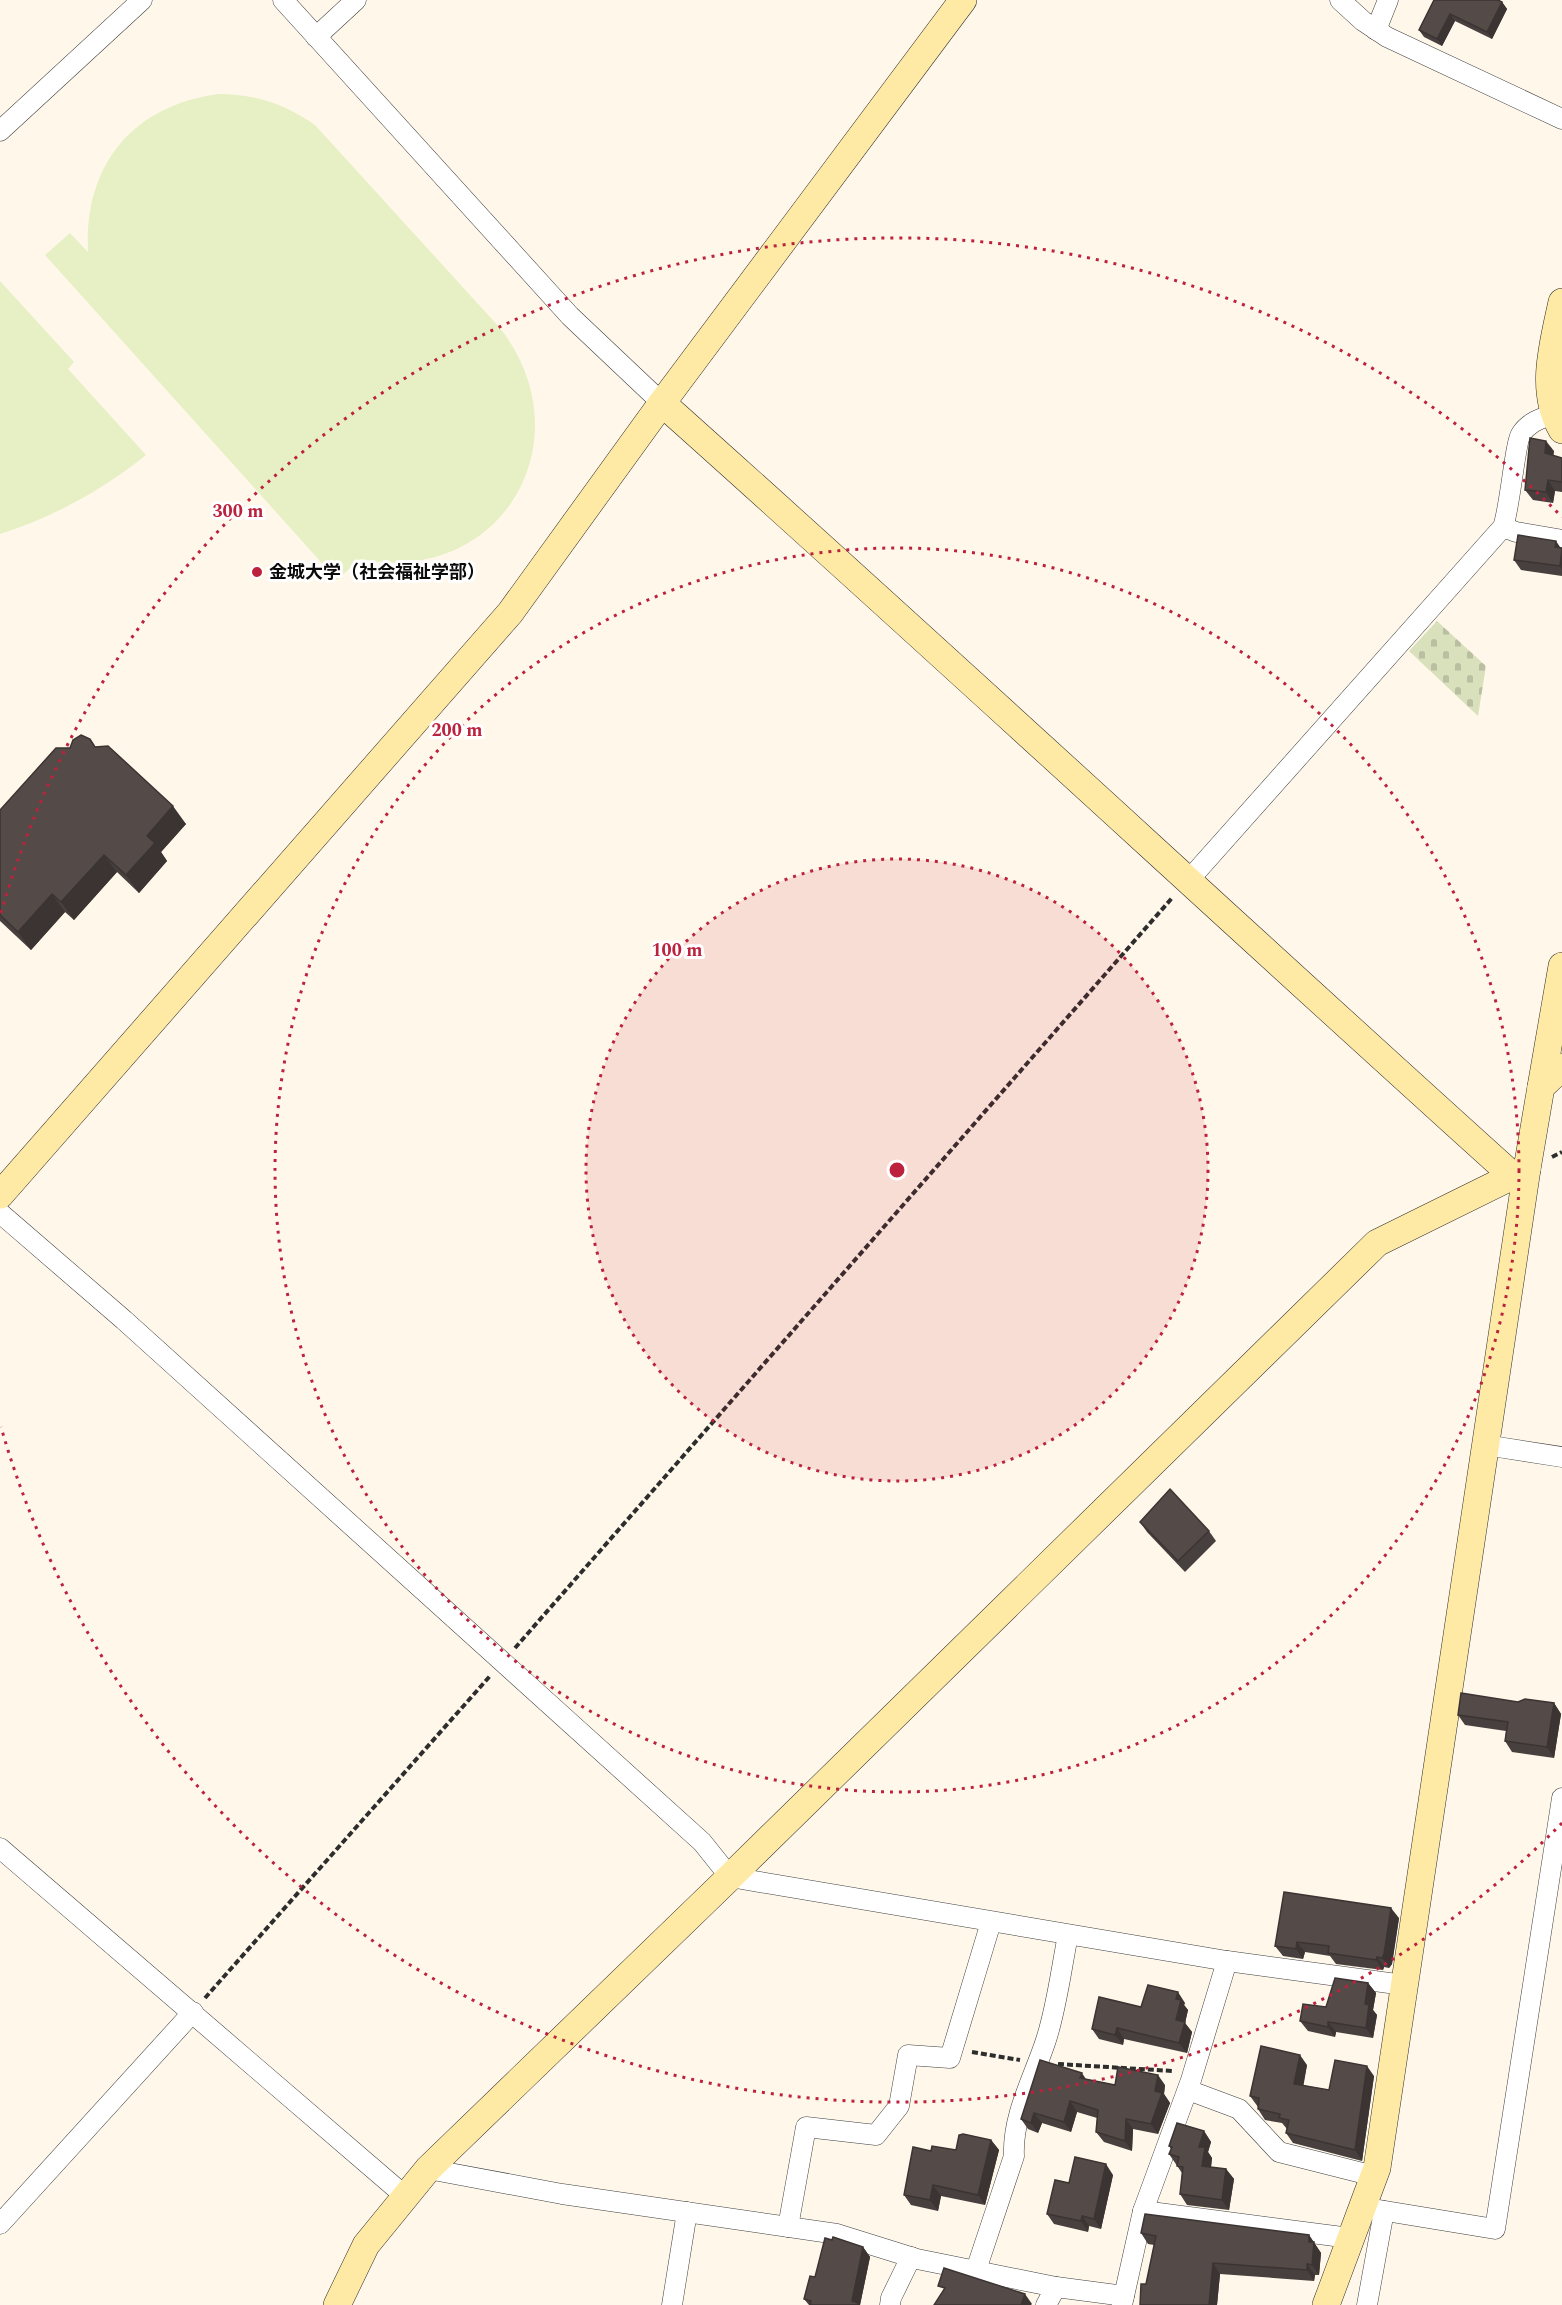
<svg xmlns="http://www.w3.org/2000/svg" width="1562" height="2305" viewBox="0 0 1562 2305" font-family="Spectral,'Noto Sans JP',serif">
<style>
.cemetery{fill:url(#cemetery-stones)}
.pitch{fill:#e7f0c5}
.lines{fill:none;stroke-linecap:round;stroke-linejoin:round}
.street-casing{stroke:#3e3e3e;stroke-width:21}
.secondary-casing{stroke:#2d2d2d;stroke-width:28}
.path{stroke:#2d2d2d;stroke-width:4;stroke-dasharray:6 3;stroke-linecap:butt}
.street{stroke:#fff;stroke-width:20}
.secondary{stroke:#ffeaa5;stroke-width:27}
.wall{fill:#48403e}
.shaded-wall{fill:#3b3432}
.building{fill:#544b48;stroke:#3b3432;stroke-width:1.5}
.ring{fill:none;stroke:#bc223d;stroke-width:3;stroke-dasharray:3 6}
.poi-dot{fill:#bc223d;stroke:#fff;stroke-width:2}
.labels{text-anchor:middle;stroke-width:6;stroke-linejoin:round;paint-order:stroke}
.poi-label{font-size:18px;font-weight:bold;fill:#0b0b0b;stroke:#fff;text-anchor:start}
.centre{fill:#bc223d;stroke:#fff;stroke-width:3}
.ring-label{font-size:18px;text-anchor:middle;font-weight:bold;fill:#bc223d;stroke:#fff;stroke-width:6;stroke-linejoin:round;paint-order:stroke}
</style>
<defs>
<pattern id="cemetery-stones" width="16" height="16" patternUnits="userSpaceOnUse" patternTransform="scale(1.5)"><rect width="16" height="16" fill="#d9e0bc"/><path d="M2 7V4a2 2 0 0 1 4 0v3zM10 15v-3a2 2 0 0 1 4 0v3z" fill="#b9bfa0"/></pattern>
</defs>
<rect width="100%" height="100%" fill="#fff8ea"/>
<polygon class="cemetery" points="1437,621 1486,666 1478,716 1409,651"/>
<g class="pitch">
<path d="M218 94C256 94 285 104 315 125L500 328C587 440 501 587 360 559L337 580 45 255 70 233 88 252C84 165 132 106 218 94Z"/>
<path d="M0 281 74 362 68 369 146 455C104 489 52 518 0 534Z"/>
</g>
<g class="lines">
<g class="street-casing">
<g id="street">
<polyline points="283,0 570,316 662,403"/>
<polyline points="1340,0 1363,21 1387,37 1562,119"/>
<polyline points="1376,30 1388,0"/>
<polyline points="316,37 356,0"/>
<polyline points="0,131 142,0"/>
<polyline points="1503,527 1516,532 1562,540"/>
<path d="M1187 882 1503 527C1510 508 1515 443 1521 434 1529 422 1540 419 1553 414"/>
<polyline points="0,1213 124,1320 702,1842 730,1877 1227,1961 1404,1985"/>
<polyline points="1485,1445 1562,1457"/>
<polyline points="0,1848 405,2196"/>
<polyline points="1188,2090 1239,2109 1279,2152 1374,2176"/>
<polyline points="428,2169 562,2194 837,2234 917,2259 1056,2287 1124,2296"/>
<polyline points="1361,2207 1495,2229 1562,1798"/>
<polyline points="1143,2211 1350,2238"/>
<polyline points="0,2224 193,2012"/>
<polyline points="788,2227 806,2127 876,2135 899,2106 908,2055 950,2058 991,1922"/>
<path d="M976 2270 1014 2156C1012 2116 1034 2077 1046 2040 1057 2006 1061 1970 1068 1935"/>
<polyline points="672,2305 687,2212"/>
<polyline points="890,2305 891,2298 911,2257"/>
<polyline points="1046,2305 1056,2287"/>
<polyline points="1122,2305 1143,2211 1191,2080 1227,1961"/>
<polyline points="1367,2305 1384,2211"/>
</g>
</g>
<g class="secondary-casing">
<g id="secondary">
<path d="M1562 302C1553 344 1539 391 1562 430"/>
<path d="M662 403C948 658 1228 919 1513 1176"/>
<polyline points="1541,1087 1562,966"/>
<polyline points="0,1195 510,613 662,403 963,0"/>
<polyline points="337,2305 366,2245 428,2169 730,1877 1377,1243 1527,1169 1541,1087 1562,1067"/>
<polyline points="1326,2305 1377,2168 1527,1169"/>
</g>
</g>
<g class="path">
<polyline points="1552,1157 1562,1152"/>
<polyline points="515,1648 1172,898"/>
<polyline points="205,1998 490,1676"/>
<polyline points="972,2052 1020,2060"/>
<polyline points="1058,2064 1173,2071"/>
</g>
<use href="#street" class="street"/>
<use href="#secondary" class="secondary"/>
</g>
<g class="wall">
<polygon points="1434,0 1502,2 1507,9 1492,39 1455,21 1442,46 1424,37 1419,30"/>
<polygon points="1554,451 1553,456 1562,458 1562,492 1555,491 1553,503 1533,500 1525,490"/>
<polygon points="1561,548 1562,548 1562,576 1521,570 1514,560"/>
<polygon points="96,747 186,824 161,852 167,861 139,893 117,872 74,920 65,912 31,950 0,921 0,810 70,748"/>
<polygon points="1140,1522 1209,1531 1216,1541 1185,1572 1147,1532"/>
<polygon points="1518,1702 1554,1703 1561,1714 1554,1758 1512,1752 1505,1741 1506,1731 1465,1725 1458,1715"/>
<polygon points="1399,1918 1392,1964 1389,1968 1384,1967 1383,1970 1336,1964 1330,1956 1305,1952 1303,1959 1283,1956 1275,1946"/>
<polygon points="1368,1983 1376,1993 1373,2010 1377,2015 1373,2038 1336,2032 1335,2037 1308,2031 1300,2021"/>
<polygon points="1185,2003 1184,2005 1188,2010 1185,2023 1192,2032 1187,2053 1124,2039 1123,2045 1099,2039 1092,2029 1141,2007"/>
<polygon points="1307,2065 1303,2085 1329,2090 1374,2076 1362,2161 1293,2143 1286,2133 1287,2129 1282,2123 1265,2120 1258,2109 1258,2107 1250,2096"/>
<polygon points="1086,2079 1115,2085 1165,2085 1164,2094 1170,2103 1158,2134 1133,2129 1132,2151 1104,2142 1096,2132 1097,2118 1077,2112 1071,2132 1042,2123 1038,2133 1028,2129 1021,2119"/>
<polygon points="1204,2131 1211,2142 1208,2152 1212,2158 1211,2167 1226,2169 1234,2179 1229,2210 1187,2205 1180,2194 1182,2173 1169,2154 1171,2149 1169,2146"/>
<polygon points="991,2140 999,2150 985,2205 941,2196 938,2211 911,2205 904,2195 931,2151 956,2150"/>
<polygon points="1113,2175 1101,2229 1089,2226 1088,2232 1054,2224 1047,2214 1069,2183"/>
<polygon points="1141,2233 1309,2235 1321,2253 1319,2275 1315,2275 1314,2281 1220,2274 1217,2305 1140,2305 1146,2284 1154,2245 1148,2244"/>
<polygon points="863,2247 870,2257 860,2305 809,2305 804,2299 815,2277"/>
</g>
<g class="shaded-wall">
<polygon points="1502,2 1507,9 1492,39 1487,32"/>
<polygon points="1450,14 1455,21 1442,46 1437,39"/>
<polygon points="1546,441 1554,451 1552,464 1545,453"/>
<polygon points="1548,480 1555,491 1553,503 1546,492"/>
<polygon points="1556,541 1562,550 1562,570 1560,566 1555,547"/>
<polygon points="173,806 186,824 161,852 167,861 139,893 126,875 147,836"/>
<polygon points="104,855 117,872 74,920 61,902"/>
<polygon points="52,894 65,912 31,950 18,932"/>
<polygon points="1554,1703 1561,1714 1554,1758 1547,1747"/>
<polygon points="1391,1908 1399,1918 1392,1964 1389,1968 1382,1958"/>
<polygon points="1297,1942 1305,1952 1303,1959 1296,1949"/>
<polygon points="1377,1957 1384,1967 1383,1970 1376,1960"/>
<polygon points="1368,1983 1376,1993 1373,2010 1377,2015 1373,2038 1366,2028 1365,2004"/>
<polygon points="1178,1992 1185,2003 1184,2005 1188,2010 1185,2023 1192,2032 1187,2053 1179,2043 1176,2020 1176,1999"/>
<polygon points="1328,2022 1336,2032 1335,2037 1328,2027"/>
<polygon points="1117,2028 1124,2039 1123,2045 1115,2035"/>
<polygon points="1300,2055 1307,2065 1302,2094 1294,2084"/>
<polygon points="1367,2066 1374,2076 1362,2161 1355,2150"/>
<polygon points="1082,2073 1089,2084 1080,2078"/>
<polygon points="1158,2075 1165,2085 1164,2094 1170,2103 1158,2134 1151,2124 1155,2091"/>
<polygon points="1070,2101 1077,2112 1071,2132 1064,2122"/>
<polygon points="1034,2113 1042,2123 1038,2133 1031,2123"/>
<polygon points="1126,2119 1133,2129 1132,2151 1125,2141"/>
<polygon points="1204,2131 1211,2142 1208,2152 1212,2158 1210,2176 1202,2166 1199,2147"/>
<polygon points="991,2140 999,2150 985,2205 978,2195"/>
<polygon points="1106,2164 1113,2175 1101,2229 1094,2219"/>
<polygon points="1226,2169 1234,2179 1229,2210 1222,2200"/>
<polygon points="933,2185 941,2196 938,2211 930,2200"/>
<polygon points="1082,2216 1089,2226 1088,2232 1081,2221"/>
<polygon points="1309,2235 1321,2253 1319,2275 1312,2265 1309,2242"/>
<polygon points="863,2247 870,2257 860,2305 854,2305 852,2301"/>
<polygon points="1213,2263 1220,2274 1217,2305 1209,2305"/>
<polygon points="1307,2264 1315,2275 1314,2281 1307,2270"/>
<polygon points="1025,2294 1032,2304 1031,2305 1021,2305"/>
</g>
<g class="building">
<polygon points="1434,0 1498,0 1502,2 1487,32 1450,14 1437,39 1419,30"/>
<polygon points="1530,438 1546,441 1545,453 1562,458 1562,482 1548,480 1546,492 1525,490"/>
<polygon points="1518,535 1556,541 1555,547 1562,548 1560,566 1514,560"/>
<polygon points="81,735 90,739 95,747 108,746 173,806 147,836 155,843 126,875 104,855 61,902 52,894 18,932 0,915 0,810 56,748 70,748 73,740"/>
<polygon points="1170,1489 1209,1531 1178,1561 1140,1522"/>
<polygon points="1461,1693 1518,1702 1525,1699 1554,1703 1547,1747 1505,1741 1508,1722 1458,1715"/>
<polygon points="1284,1892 1391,1908 1384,1954 1382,1958 1377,1957 1376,1960 1328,1953 1329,1946 1297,1942 1296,1949 1275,1946"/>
<polygon points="1335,1978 1368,1983 1365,2004 1369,2005 1366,2028 1328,2022 1328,2027 1300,2021 1303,2004 1326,2007"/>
<polygon points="1148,1985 1178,1992 1176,1999 1181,2000 1176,2020 1185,2022 1179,2043 1117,2028 1115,2035 1092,2029 1099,1997 1141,2007"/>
<polygon points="1261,2046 1300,2055 1294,2084 1329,2090 1335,2060 1367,2066 1355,2150 1286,2133 1289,2120 1279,2118 1280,2114 1258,2109 1259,2098 1250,2096"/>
<polygon points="1040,2060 1082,2073 1080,2078 1115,2085 1118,2067 1158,2075 1155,2091 1162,2093 1151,2124 1126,2119 1125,2141 1096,2132 1098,2110 1070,2101 1064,2122 1034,2113 1031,2123 1021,2119"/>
<polygon points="1177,2123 1204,2131 1199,2147 1205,2147 1202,2166 1226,2169 1222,2200 1180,2194 1183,2167 1177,2166 1179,2157 1169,2154 1172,2147 1169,2146"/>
<polygon points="963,2134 991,2140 978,2195 933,2185 930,2200 904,2195 913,2147 931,2151 932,2146 956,2150 959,2135"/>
<polygon points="1075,2157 1106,2164 1094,2219 1082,2216 1081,2221 1047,2214 1055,2180 1069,2183"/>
<polygon points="1145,2214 1309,2235 1309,2242 1314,2242 1312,2265 1307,2264 1307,2270 1213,2263 1209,2305 1140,2305 1141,2284 1146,2284 1156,2236 1141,2233"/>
<polygon points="833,2237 863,2247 852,2301 858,2303 858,2305 810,2305 811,2301 804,2299 810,2276 815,2277 825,2238 832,2240"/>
<polygon points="944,2268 1025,2294 1021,2305 934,2305 945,2288 938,2286"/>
</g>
<circle cx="897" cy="1170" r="311" fill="#bc223d" fill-opacity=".12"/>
<g class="ring">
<circle cx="897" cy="1170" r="311"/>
<circle cx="897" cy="1170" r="622"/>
<path d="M1562 1823A932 932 0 0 1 1 1427M1 913A932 932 0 0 1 1562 517"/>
</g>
<circle class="poi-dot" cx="257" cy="572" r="6"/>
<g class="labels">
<g class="poi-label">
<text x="269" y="578">金城大学（社会福祉学部）</text>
</g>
</g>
<circle cx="897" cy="1170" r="9" class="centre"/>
<g class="ring-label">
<text x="238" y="517">300 m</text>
<text x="457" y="736">200 m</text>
<text x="677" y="956">100 m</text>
</g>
</svg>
